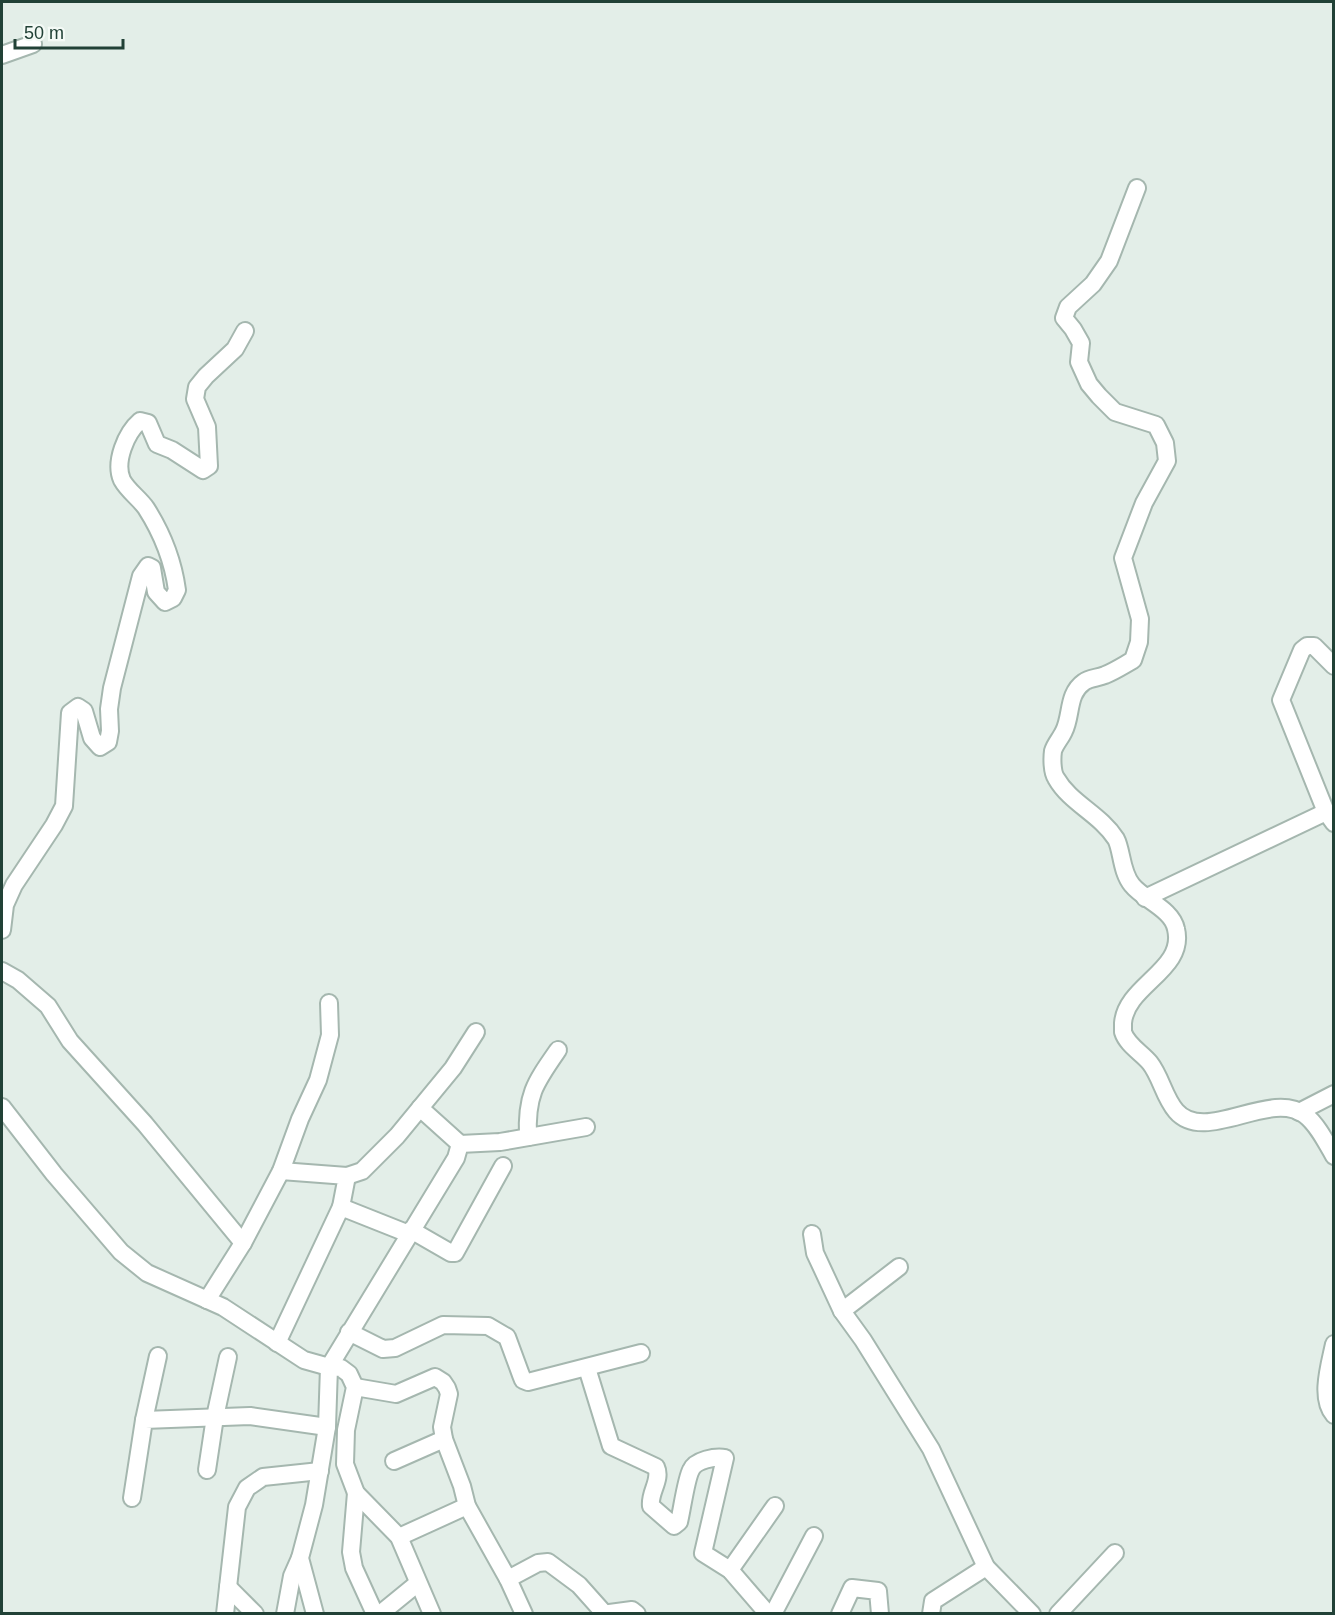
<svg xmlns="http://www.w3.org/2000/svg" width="1335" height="1615" viewBox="0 0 1335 1615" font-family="Helvetica,sans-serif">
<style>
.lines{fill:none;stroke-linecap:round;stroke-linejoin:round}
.minor-casing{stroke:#a5b7af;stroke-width:20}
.minor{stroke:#fff;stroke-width:16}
</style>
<rect width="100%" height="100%" fill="#e3eee8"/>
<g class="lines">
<g class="minor-casing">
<g id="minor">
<polyline points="2,55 33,44"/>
<path d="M1137 188 1109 261 1093 284 1068 307 1064 318 1073 329 1081 343 1079 362 1089 384 1099 396 1115 412 1156 425 1165 443 1167 461 1144 503 1123 558 1140 619 1139 642 1133 660C1124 665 1115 671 1105 675 1098 678 1089 678 1084 682 1067 694 1072 715 1064 731 1061 738 1055 744 1053 751 1052 758 1052 772 1056 778 1070 803 1100 814 1116 839 1122 850 1121 872 1132 885 1144 900 1172 909 1176 929 1186 970 1126 985 1123 1023 1123 1025 1123 1031 1123 1032 1127 1045 1142 1053 1150 1063 1161 1077 1164 1097 1176 1111 1205 1145 1270 1089 1305 1115 1317 1124 1326 1142 1334 1156"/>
<polyline points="1334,666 1314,646 1307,646 1302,650 1281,700 1326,812 1334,823"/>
<polyline points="1145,898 1326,812"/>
<path d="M2 930 5 905 14 885 54 825 64 806 70 713 78 707 84 711 92 738 100 747 108 742 110 731 109 709 112 688 141 576 148 566 152 568 156 592 165 602 173 598 177 590C173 561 162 533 146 508 139 498 128 491 122 480 114 462 126 433 140 421L148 423 157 444 172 450 203 470 209 466 207 427 195 399 197 387 206 376 235 349 245 331"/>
<polyline points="2,971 18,980 48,1006 70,1041 145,1124 243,1243"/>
<polyline points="2,1107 54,1174 121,1252 147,1273 223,1307 304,1360 329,1367 341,1368 349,1374 355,1387 346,1430 345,1464 356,1493 399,1537 432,1614"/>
<polyline points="420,1108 460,1144"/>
<polyline points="1299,1112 1334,1094"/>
<path d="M528 1137C526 1095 535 1083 558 1050"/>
<polyline points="281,1171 347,1176 341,1207"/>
<polyline points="347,1176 362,1171 397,1136 453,1068 476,1032"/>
<polyline points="411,1230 451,1253 455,1253 503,1166"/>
<polyline points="812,1234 815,1253 842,1311 863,1340 931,1449 986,1567 1032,1614"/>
<polyline points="207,1300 243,1243 281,1171 300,1119 318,1080 330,1035 329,1003"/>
<polyline points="842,1311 899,1267"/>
<polyline points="349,1332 383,1349 395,1348 443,1325 488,1326 507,1337 521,1375 523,1380 528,1382 641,1353"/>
<polyline points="277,1343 341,1207 409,1234"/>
<path d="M1334 1344C1330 1364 1319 1398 1334 1415"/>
<path d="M587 1368 611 1446 656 1467C662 1480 649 1492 651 1506L674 1526 679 1522C682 1510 686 1479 691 1470 695 1460 716 1456 725 1458L703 1553 730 1570 768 1614"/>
<polyline points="355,1387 396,1394 435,1377 443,1382 447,1388 449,1394 442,1427 444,1439 462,1486 467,1506 508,1579 524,1614"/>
<polyline points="144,1420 158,1356"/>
<polyline points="394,1461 444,1439"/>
<polyline points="207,1470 215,1417 228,1357"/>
<polyline points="356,1493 351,1552 354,1568 375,1614"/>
<polyline points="132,1498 144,1420 250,1416 327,1427"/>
<polyline points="399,1537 467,1506"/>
<polyline points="730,1570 775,1506"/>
<polyline points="508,1579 538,1563 548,1562 579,1585 604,1613"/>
<polyline points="228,1587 255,1614"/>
<polyline points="225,1614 237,1507 247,1488 263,1477 320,1471"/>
<polyline points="285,1614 292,1576 300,1558"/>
<polyline points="315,1614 300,1558 314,1505 327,1427 329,1367 456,1158 460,1144 500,1142 586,1127"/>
<polyline points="380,1614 418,1583"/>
<polyline points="602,1614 632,1610 637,1614"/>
<polyline points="773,1614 814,1536"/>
<polyline points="840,1614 852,1588 878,1591 880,1614"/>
<polyline points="931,1614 933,1601 986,1567"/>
<polyline points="1058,1614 1115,1553"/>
</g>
</g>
<use href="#minor" class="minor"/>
</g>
<rect width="1335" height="1615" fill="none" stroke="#214136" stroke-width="6"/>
<path d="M15 39v9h108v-9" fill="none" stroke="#214136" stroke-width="3"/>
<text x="24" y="39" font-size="18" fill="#214136" stroke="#f4faf6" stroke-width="4.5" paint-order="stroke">50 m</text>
</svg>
